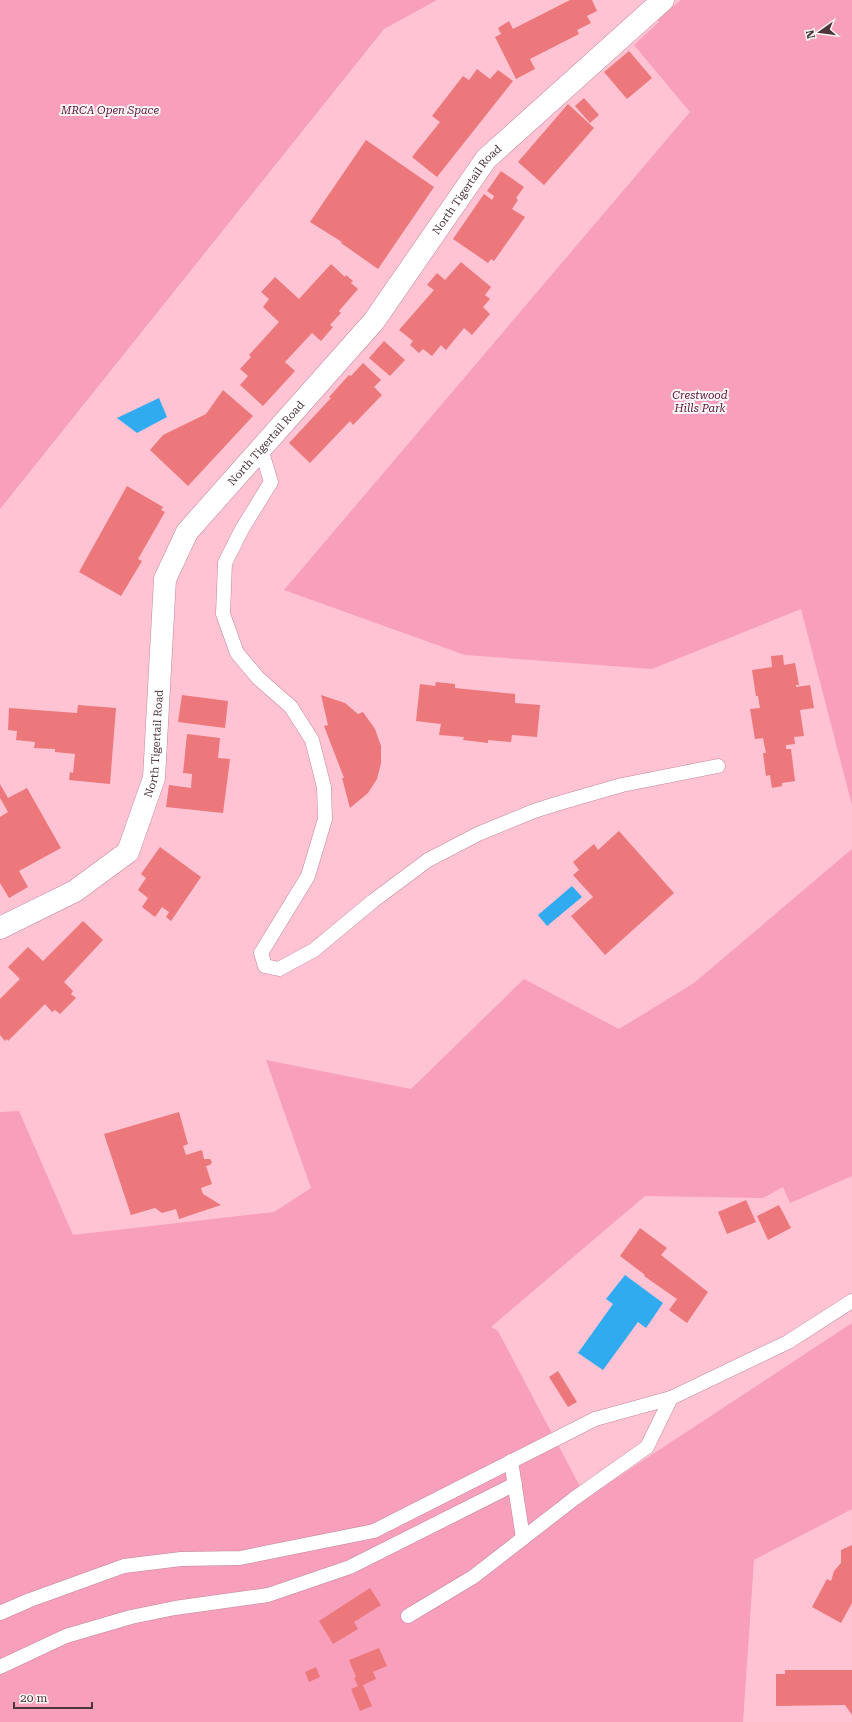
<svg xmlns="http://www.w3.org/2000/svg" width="852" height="1722" viewBox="0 0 852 1722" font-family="'Roboto Serif',serif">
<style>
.green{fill:#f89fbb}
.water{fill:#31abf0}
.building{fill:#ec787b}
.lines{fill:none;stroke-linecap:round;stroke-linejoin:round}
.service-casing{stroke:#c08899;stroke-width:15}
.minor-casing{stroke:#c08899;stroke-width:23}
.service{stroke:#fff;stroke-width:14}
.minor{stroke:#fff;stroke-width:22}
.labels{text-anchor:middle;stroke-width:4;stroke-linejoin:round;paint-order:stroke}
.park-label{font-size:11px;font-style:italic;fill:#5c1633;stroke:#fbf5f6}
.street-label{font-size:11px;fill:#4d353c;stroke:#fbf5f6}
</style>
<rect width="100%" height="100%" fill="#ffc3d4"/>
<g class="green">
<polygon points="0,0 437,0 384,29 0,509"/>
<polygon points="681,0 852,0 852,805 801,609 652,669 465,655 284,590 690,112 634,45 659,22 657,19"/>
<polygon points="852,849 852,1176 790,1203 783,1187 763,1198 645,1196 491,1327 498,1331 586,1498 852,1323 852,1509 754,1560 743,1722 0,1722 0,1112 19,1111 73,1235 274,1212 311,1188 266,1060 411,1089 524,979 619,1029 694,983"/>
</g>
<g class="water">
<polygon points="159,398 167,417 137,433 117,418"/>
<polygon points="572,886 582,897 547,926 538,915"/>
<polygon points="625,1275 663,1303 646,1328 638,1322 603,1370 578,1353 613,1304 606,1299"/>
</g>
<g class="building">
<polygon points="570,0 592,0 597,11 587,16 591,23 577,30 579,34 530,59 535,69 516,79 495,37 501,34 498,28 509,21 513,29"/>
<polygon points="629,51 652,78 627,99 604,72"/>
<polygon points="477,69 490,79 498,70 513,81 437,177 412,157 440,122 432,116 463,76 469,80"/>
<polygon points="584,98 599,115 590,123 575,106"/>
<polygon points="568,104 594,128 544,185 518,162"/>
<polygon points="366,140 434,187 378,269 341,243 342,242 310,222"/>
<polygon points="501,171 524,187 516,198 518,200 512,209 525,217 494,261 491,259 488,263 453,239 484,194 492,200 494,196 487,191"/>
<polygon points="461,262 491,287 485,295 490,299 483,307 490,314 472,335 464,328 446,350 441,345 432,356 423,349 419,353 410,345 413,341 399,330 434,290 427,285 437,273 445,280"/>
<polygon points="331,264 345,277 346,275 353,281 351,283 358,289 339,311 341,313 330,325 333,327 321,341 312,333 285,362 295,371 263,406 240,385 248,376 240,369 251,357 249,355 279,322 263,307 269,299 261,292 275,277 299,299"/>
<polygon points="384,341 405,360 390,376 369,358"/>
<polygon points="363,363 381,380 374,387 382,395 353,425 350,421 310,463 289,443 331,398 329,397 349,375 351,376"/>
<polygon points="223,390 253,416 188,486 150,450 163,435 206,414"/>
<polygon points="127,486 163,507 161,510 165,512 138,559 142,561 121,596 79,572"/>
<polygon points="783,655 784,665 795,663 799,685 796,685 796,687 810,685 814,708 800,710 804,736 794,737 795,744 786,745 786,749 791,749 795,781 782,783 782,786 772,788 770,775 766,776 763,753 766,753 763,738 755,739 750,709 760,708 758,696 756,696 752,670 772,667 771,656"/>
<polygon points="436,682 455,684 455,688 515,694 515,703 540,705 537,737 512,735 511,742 488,740 488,743 463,740 464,737 439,735 441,724 416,721 420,684 435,686"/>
<polygon points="182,695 228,701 225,728 178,722"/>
<polygon points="321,695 345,703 358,714 363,712 375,729 381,746 381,763 377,779 368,793 350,808 342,778 344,778 324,726 328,725"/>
<polygon points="78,705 116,708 110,784 69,780 70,772 73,773 75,754 55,752 55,749 34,748 35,742 16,740 17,731 8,730 9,708 77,713"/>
<polygon points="187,734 220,738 218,758 230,759 223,813 166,807 169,785 191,788 192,774 183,773"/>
<polygon points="0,784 8,798 27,788 61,848 19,871 28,887 9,898 0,883 0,817 8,812 0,798"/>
<polygon points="619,831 674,893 605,955 571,916 593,897 573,875 579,870 573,862 594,844 598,850"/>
<polygon points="160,847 201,877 171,921 166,917 169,912 162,907 155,917 142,907 148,898 138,890 146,878 141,874"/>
<polygon points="83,921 103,940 64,982 73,991 71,994 76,998 60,1014 55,1010 52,1012 45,1004 8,1041 7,1039 5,1041 0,1035 0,999 20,979 8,967 28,947 43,961"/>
<polygon points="179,1112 188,1144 183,1146 186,1155 202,1150 204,1159 210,1159 212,1162 210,1165 206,1166 212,1184 201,1188 203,1194 221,1205 179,1219 176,1209 162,1213 155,1208 131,1215 104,1134"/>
<polygon points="746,1200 756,1222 727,1234 718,1212"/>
<polygon points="779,1205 791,1228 768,1240 757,1216"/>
<polygon points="640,1228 667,1248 661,1255 708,1292 687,1323 669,1310 677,1299 644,1276 645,1275 620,1256"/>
<polygon points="558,1371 577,1402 568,1407 549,1377"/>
<polygon points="852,1545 852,1603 841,1623 812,1607 827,1579 831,1581 834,1571 841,1563 841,1550"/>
<polygon points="370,1588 381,1605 354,1622 358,1629 333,1644 319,1621"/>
<polygon points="379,1648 387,1666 373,1672 376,1679 363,1685 372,1706 360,1711 351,1689 358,1686 354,1678 356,1677 349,1660"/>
<polygon points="316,1667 320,1677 309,1682 305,1672"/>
<polygon points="785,1670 852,1670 852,1715 845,1705 776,1706 776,1674 785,1674"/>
</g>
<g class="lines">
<g class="service-casing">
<g id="service">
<polyline points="261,449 271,482 242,529 225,563 223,614 237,653 258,678 291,707 312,740 324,787 325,819 308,876 261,953 265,966 279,969 314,950 373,901 428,860 478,834 534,811 556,804 622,785 718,766"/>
<polyline points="511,1461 523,1538"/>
<polyline points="0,1613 30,1600 124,1566 181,1559 240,1558 374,1531 595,1419 671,1398"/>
<polyline points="408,1616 473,1577 575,1498 647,1447 671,1398 788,1342 852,1301"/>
<polyline points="0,1667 66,1636 131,1617 175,1608 268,1595 350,1567 515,1484"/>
</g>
</g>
<g class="minor-casing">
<g id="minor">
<path id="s1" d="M0 928 75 891 128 852 154 778 165 579 187 532 374 321 486 159 663 0"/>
</g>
</g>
<use href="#service" class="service"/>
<use href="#minor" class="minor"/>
</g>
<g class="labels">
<g class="park-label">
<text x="110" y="114">MRCA Open Space</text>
<text x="700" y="399">Crestwood<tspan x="700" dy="13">Hills Park</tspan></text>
</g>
<g class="street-label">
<text dy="4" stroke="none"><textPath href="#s1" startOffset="922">North Tigertail Road</textPath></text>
<text dy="4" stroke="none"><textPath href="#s1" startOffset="598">North Tigertail Road</textPath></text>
<text dy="4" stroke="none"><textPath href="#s1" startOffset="262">North Tigertail Road</textPath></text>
</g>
</g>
<g transform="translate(820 32) rotate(256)" stroke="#fbf5f6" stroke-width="3" paint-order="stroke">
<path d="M0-3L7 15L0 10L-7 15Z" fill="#4d353c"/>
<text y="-6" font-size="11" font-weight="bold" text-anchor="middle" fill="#4d353c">N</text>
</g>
<path d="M14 1702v6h78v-6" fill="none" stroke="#4d353c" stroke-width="2"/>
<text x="20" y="1702" font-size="12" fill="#4d353c" stroke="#fbf5f6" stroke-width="3" paint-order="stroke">20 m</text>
</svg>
